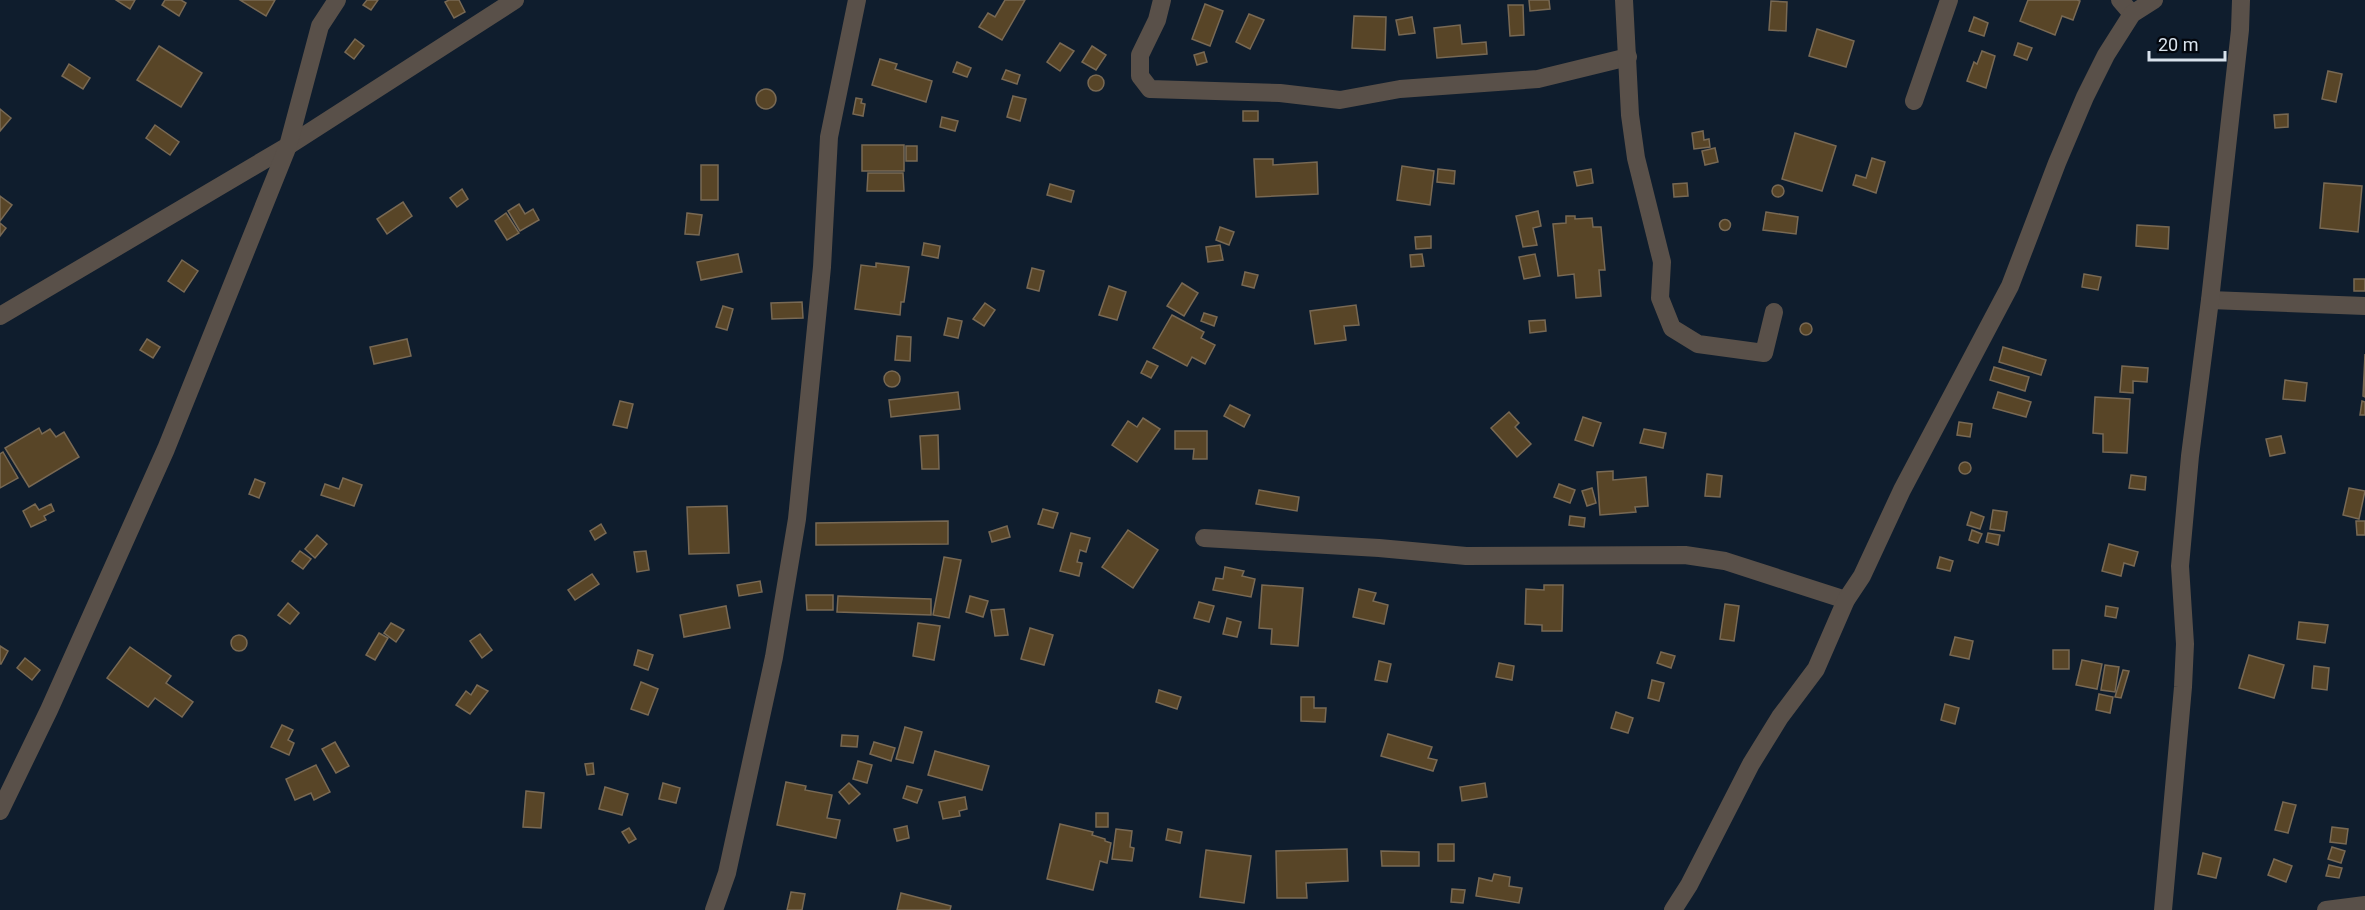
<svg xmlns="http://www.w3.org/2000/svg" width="2365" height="910" viewBox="0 0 2365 910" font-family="Roboto,sans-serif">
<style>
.building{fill:#584527;stroke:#786954;stroke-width:1.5}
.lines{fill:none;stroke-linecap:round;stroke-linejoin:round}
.street{stroke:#595049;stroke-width:18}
</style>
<rect width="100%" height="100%" fill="#0f1d2d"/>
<g class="building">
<polygon points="116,0 135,0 130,9"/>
<polygon points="165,0 181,0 186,3 179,16 162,5"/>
<polygon points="240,0 275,0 266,16"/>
<polygon points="367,0 378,0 371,10 363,5"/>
<polygon points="449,0 459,0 465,12 454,18 445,2"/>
<polygon points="1005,0 1025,0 1002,40 979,27 988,13 995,17"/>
<polygon points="1529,0 1549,0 1550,9 1530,11"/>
<polygon points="2028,0 2077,0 2080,1 2073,20 2062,16 2055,35 2020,21"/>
<polygon points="1771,1 1787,2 1786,31 1769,30"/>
<polygon points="1205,4 1223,11 1210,46 1192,39"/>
<polygon points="1508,5 1523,5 1524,35 1510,36"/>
<polygon points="1249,14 1264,20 1250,49 1236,42"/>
<polygon points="1354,16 1386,17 1385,50 1352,48"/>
<polygon points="1412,17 1415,33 1399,35 1396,20"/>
<polygon points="1974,17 1988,23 1984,36 1969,31"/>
<polygon points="1460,25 1462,44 1486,42 1487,54 1437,58 1434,28"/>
<polygon points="1817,29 1854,41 1846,67 1809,56"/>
<polygon points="355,39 364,46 354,59 345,52"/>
<polygon points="1060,43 1074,51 1060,71 1047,62"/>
<polygon points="2018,43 2032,48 2027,60 2014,55"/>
<polygon points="159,46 202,73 181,107 137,80"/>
<polygon points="1092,46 1106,55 1096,70 1082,62"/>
<polygon points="1982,51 1995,56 1986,88 1967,81 1974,62 1977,64"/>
<polygon points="1204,52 1207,62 1197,65 1194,55"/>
<polygon points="880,59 897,64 895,69 932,81 926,102 872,85"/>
<polygon points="957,62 971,68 967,77 953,72"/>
<polygon points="69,64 90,78 83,89 62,76"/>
<polygon points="1006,70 1020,75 1017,84 1002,79"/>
<polygon points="2328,71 2342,74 2336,102 2322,99"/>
<circle cx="1096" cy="83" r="8"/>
<circle cx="766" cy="99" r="10"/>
<polygon points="1013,96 1026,99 1020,121 1007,117"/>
<polygon points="856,98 862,99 861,103 865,104 863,116 853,114"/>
<polygon points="0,109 11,118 0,131"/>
<rect x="1243" y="111" width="15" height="10"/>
<polygon points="2288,114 2288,127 2275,128 2274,115"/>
<polygon points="942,117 958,121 955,131 940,127"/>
<polygon points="155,125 179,142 170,155 146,138"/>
<polygon points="1703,131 1704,140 1709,139 1710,147 1694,149 1692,133"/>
<polygon points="1795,133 1836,146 1822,191 1782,179"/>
<rect x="862" y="145" width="42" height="26"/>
<rect x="906" y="146" width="11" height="15"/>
<polygon points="1715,148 1718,162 1705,165 1702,151"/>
<polygon points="1872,158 1885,162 1876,193 1853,185 1856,175 1866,178"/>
<polygon points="1254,159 1273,159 1273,165 1317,162 1318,194 1256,197"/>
<rect x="701" y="165" width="17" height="35"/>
<polygon points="1402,166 1434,171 1430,205 1397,200"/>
<polygon points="1438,169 1455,171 1454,184 1437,182"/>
<polygon points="1591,169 1593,183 1577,186 1574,172"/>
<polygon points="868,173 903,173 904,191 867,191"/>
<polygon points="1687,183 1688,196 1674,197 1673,184"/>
<polygon points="2324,183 2362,186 2358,232 2320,228"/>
<polygon points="1050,184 1074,191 1071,202 1047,195"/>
<circle cx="1778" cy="191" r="6"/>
<polygon points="462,189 468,199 457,207 450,198"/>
<polygon points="0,196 12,205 0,221"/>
<polygon points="403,202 412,216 387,234 377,219"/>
<polygon points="519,204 525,214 533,209 539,220 520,231 508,211"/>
<polygon points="1538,211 1541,226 1533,228 1537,245 1523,247 1516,216"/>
<polygon points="1766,212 1798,217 1796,234 1763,230"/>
<polygon points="506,213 519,233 507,240 495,221"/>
<polygon points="687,213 702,215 699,235 685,234"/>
<polygon points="1566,216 1575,216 1575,219 1592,218 1593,227 1601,227 1605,270 1599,270 1601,296 1576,298 1574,274 1558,276 1553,224 1566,223"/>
<circle cx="1725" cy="225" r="5.5"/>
<polygon points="0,223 6,228 0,236"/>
<polygon points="2137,225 2169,227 2168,249 2136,246"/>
<polygon points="1220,227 1234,232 1229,245 1216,240"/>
<polygon points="1431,236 1431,248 1416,249 1415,237"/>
<polygon points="924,243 940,246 938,258 922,255"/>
<polygon points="1220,245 1223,260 1208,262 1206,247"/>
<polygon points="738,254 742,272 701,280 697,262"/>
<polygon points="1422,254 1424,266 1411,267 1410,255"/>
<polygon points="1535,254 1540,276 1524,279 1519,257"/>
<polygon points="182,260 198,271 184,292 168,281"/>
<polygon points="876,263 909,267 904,302 901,302 900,315 855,309 861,265 876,267"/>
<polygon points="1032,268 1044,271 1039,291 1027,288"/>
<polygon points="1245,272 1258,275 1254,288 1242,285"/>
<polygon points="2084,274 2101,277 2098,290 2082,287"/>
<rect x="2354" y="279" width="11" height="12"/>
<polygon points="1182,283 1198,293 1184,316 1167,306"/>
<polygon points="1109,286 1126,292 1117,320 1099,315"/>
<polygon points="802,302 803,318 772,319 771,303"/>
<polygon points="985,303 995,310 984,326 973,319"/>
<polygon points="1356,305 1359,325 1344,326 1346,340 1315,344 1310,311"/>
<polygon points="723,306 733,309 727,330 716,327"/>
<polygon points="1204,313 1217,317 1214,326 1201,321"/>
<polygon points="1172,315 1204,332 1201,338 1215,345 1205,364 1192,357 1187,366 1153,348"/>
<polygon points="948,318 962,321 958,338 944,335"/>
<polygon points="1545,320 1546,331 1530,333 1529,321"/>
<circle cx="1806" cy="329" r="6"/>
<polygon points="897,336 911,337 910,361 895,360"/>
<polygon points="147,339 160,347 153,358 140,350"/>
<polygon points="407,339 411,356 374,364 370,347"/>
<polygon points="2003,347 2046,360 2041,375 1999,362"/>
<polygon points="2365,354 2365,397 2363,396"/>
<polygon points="1147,361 1158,366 1151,378 1141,373"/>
<polygon points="2122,366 2148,368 2147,382 2133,381 2133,393 2120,392"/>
<polygon points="1994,367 2029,377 2025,391 1990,380"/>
<circle cx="892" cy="379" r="8"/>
<polygon points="2285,380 2307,383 2305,401 2283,399"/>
<polygon points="958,392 960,409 891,417 889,400"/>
<polygon points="1998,392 2031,402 2026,417 1993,408"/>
<polygon points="2095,397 2130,399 2127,453 2103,452 2103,434 2093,433"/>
<polygon points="620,401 633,404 627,428 613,425"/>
<polygon points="2362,401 2365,402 2365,415 2360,415"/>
<polygon points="1230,405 1250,415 1244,427 1224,416"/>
<polygon points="1509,412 1519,423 1515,427 1531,444 1517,457 1491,428"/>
<polygon points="1583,417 1601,423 1593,446 1575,440"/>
<polygon points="1143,418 1160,429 1137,462 1112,445 1128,421 1137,427"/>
<polygon points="1959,422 1972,424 1970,437 1957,435"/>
<polygon points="39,428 42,434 50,429 56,437 64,432 79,457 29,487 5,448"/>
<polygon points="1644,429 1666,433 1663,448 1640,443"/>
<polygon points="1175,431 1207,431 1207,459 1193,459 1194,449 1175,449"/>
<polygon points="938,435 939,469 922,469 920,436"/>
<polygon points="2281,436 2285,453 2270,456 2266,439"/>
<polygon points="3,452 18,478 0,488 0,454"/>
<circle cx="1965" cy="468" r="6"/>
<polygon points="1613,471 1613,480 1646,477 1648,506 1635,507 1636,512 1600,515 1597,472"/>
<polygon points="1707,474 1722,476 1720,497 1705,496"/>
<polygon points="2131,475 2146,477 2145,490 2129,488"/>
<polygon points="343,478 362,485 354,506 321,495 325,484 339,489"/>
<polygon points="255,479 265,483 259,498 249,494"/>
<polygon points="1559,484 1575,490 1570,503 1554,497"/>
<polygon points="1592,488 1596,503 1587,506 1582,491"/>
<polygon points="2349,488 2365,491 2359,519 2343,515"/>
<polygon points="1259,490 1299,497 1297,511 1256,504"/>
<polygon points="35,504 39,510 51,504 54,511 44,516 46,520 31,527 23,511"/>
<polygon points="727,506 729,553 689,554 687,507"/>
<polygon points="1043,509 1058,513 1053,528 1038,524"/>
<polygon points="1993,510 2007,512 2004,531 1990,529"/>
<polygon points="1971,512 1984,517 1980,529 1967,525"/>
<polygon points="1570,516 1585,518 1584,527 1569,525"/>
<polygon points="948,521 948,544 816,545 816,523"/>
<polygon points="2356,521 2365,521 2365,535 2357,535"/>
<polygon points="601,524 606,533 595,540 590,531"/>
<polygon points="1007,526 1010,537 992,542 989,532"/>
<polygon points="1128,530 1158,550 1133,588 1102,567"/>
<polygon points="1972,530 1982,534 1978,543 1969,540"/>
<polygon points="1071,533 1090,538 1086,552 1080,550 1077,562 1082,563 1079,576 1060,571"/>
<polygon points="1988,533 2000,535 1998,545 1986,542"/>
<polygon points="317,535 327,544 315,558 305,549"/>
<polygon points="2109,544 2138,552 2134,566 2124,563 2121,576 2102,571"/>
<polygon points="300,551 311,559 303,569 292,561"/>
<polygon points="646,551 649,570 637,572 634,552"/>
<polygon points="944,557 961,560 949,618 933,615"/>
<polygon points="1940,557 1953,561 1950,571 1937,568"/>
<polygon points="1225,567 1244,571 1242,576 1255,579 1251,597 1213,590 1216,578 1223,579"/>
<polygon points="592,574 599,584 575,600 568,590"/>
<polygon points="760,581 762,592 739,596 737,585"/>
<polygon points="1262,585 1303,588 1298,646 1271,644 1272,629 1259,628"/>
<polygon points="1544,585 1563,585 1562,631 1542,631 1542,625 1525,624 1526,589 1544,590"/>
<polygon points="1359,589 1376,593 1373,601 1388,605 1384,624 1353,617"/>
<polygon points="806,595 833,595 833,610 807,610"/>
<polygon points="838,596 931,599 931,615 837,612"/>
<polygon points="970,596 988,601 983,617 966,612"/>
<polygon points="1199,602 1214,606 1209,622 1194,618"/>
<polygon points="288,603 299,613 290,624 278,615"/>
<polygon points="1725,604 1739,606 1734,641 1720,639"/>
<polygon points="726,606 730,628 684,637 680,615"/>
<polygon points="2106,606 2118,608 2116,618 2105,616"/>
<polygon points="1004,609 1008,635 995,636 991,610"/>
<polygon points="1227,618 1241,622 1237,637 1223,634"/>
<polygon points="2299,622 2328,625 2325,643 2297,639"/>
<polygon points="391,623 404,630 396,642 384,633"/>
<polygon points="918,623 940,626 934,660 913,656"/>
<polygon points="1030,628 1053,635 1044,665 1021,659"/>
<polygon points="379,633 388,638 375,660 366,655"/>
<polygon points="480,634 492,650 482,658 470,641"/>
<circle cx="239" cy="643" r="8"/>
<polygon points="1955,637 1973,641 1969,659 1950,655"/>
<polygon points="0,646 8,651 1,664 0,664"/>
<polygon points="130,647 171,676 166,683 193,702 182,717 155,698 148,707 107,678"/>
<polygon points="638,650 653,655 648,670 634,665"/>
<rect x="2053" y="650" width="16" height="19"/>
<polygon points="1661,652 1675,656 1671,668 1657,663"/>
<polygon points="2249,655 2284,665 2274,698 2239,688"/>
<polygon points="25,658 40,670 32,680 17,668"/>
<polygon points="2082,660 2102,664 2097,689 2076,685"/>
<polygon points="1379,661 1391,664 1387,682 1375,680"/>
<polygon points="1499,663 1514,666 1512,680 1496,677"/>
<polygon points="2105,665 2119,667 2115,692 2101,690"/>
<polygon points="2314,666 2329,668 2327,690 2312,688"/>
<polygon points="2123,670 2129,671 2121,698 2115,697"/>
<polygon points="1652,680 1664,683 1659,701 1648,698"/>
<polygon points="641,682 658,689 648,715 631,709"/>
<polygon points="477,685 488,691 470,714 456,705 466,691 471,695"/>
<polygon points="1159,690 1181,697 1177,709 1156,702"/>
<polygon points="2099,694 2113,697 2110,713 2096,710"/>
<polygon points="1301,697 1314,697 1314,708 1326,708 1325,722 1301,721"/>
<polygon points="1945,704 1959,708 1955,724 1941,720"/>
<polygon points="1616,712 1633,718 1628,733 1611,728"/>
<polygon points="282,725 293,730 288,740 294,743 289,755 271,747"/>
<polygon points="905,727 922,732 913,763 896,759"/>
<polygon points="1388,734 1432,747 1428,758 1437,760 1433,771 1381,756"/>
<polygon points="842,735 858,736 857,747 841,746"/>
<polygon points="335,742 349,766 336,773 322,749"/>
<polygon points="874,742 895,748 891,761 870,754"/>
<polygon points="935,751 989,766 982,790 928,775"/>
<polygon points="858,761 872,765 867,783 853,779"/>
<polygon points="593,763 594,774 587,775 585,764"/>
<polygon points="316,765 330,792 314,800 311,793 295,800 286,779"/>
<polygon points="786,782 806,786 805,790 832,795 827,818 840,820 836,838 777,825"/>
<polygon points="663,783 680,788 676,803 659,799"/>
<polygon points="849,783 860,794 849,804 839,792"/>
<polygon points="1485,783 1487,797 1462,801 1460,787"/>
<polygon points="907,786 922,790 917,803 903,798"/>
<polygon points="605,787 628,794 622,815 599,809"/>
<polygon points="526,791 544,793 541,828 523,827"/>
<polygon points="965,797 967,809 959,811 960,816 943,819 939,802"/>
<polygon points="2283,802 2296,805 2288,833 2275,830"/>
<rect x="1096" y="813" width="12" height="14"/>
<polygon points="1060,824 1093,832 1092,835 1105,839 1105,841 1111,843 1107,863 1100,861 1093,890 1047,879"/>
<polygon points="907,826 909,838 897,841 894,829"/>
<polygon points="2332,827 2348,829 2346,844 2330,842"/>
<polygon points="629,828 636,839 629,843 622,832"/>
<polygon points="1116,829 1132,831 1130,847 1134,848 1132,861 1112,859"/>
<polygon points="1168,829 1182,832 1180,843 1166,840"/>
<rect x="1438" y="844" width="16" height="17"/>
<polygon points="2332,847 2345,851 2341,863 2328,859"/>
<polygon points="1347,849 1348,881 1306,883 1307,898 1277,898 1276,851"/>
<polygon points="1206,850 1251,856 1244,903 1200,897"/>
<polygon points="1381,851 1419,852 1419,866 1382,866"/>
<polygon points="2203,853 2221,858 2216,878 2198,874"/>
<polygon points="2274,859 2292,866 2286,882 2268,875"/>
<polygon points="2329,865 2342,868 2339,878 2326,876"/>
<polygon points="1494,874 1510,877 1509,886 1522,888 1519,903 1476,896 1479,878 1492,881"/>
<polygon points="1452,889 1465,890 1463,903 1451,902"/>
<polygon points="791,892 805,894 802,910 787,910"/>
<polygon points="901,893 951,906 950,910 897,910"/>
</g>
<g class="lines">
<g class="street">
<polyline points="1162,0 1157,20 1140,55 1140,76 1150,89 1280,93 1340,100 1400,89 1538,79 1628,57"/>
<polyline points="1624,0 1630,115 1636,158 1662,262 1660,298 1672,328 1698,344 1764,353 1774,312"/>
<polyline points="2120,0 2132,14"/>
<polyline points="1914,101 1949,0"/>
<polyline points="2210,300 2365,306"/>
<polyline points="0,316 288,146 515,0"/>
<polyline points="1204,538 1379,548 1466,556 1685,555 1725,561 1846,600"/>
<polyline points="0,811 49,710 166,449 288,146 320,26 337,0"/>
<polyline points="714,910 727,873 774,657 797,519 822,267 829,137 857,0"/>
<polyline points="1673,910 1689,885 1751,764 1780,717 1816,669 1846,600 1862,576 1902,490 2010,286 2057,163 2085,97 2106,55 2132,14 2154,0"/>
<polyline points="2163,910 2183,687 2185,644 2180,566 2190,456 2210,300 2240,30 2241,0"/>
<polyline points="2326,910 2365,905"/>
</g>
</g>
<path d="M2149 51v9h76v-9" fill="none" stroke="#d8e2ec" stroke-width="3"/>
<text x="2158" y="51" font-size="18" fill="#d8e2ec" stroke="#03070e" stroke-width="4.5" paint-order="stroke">20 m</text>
</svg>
